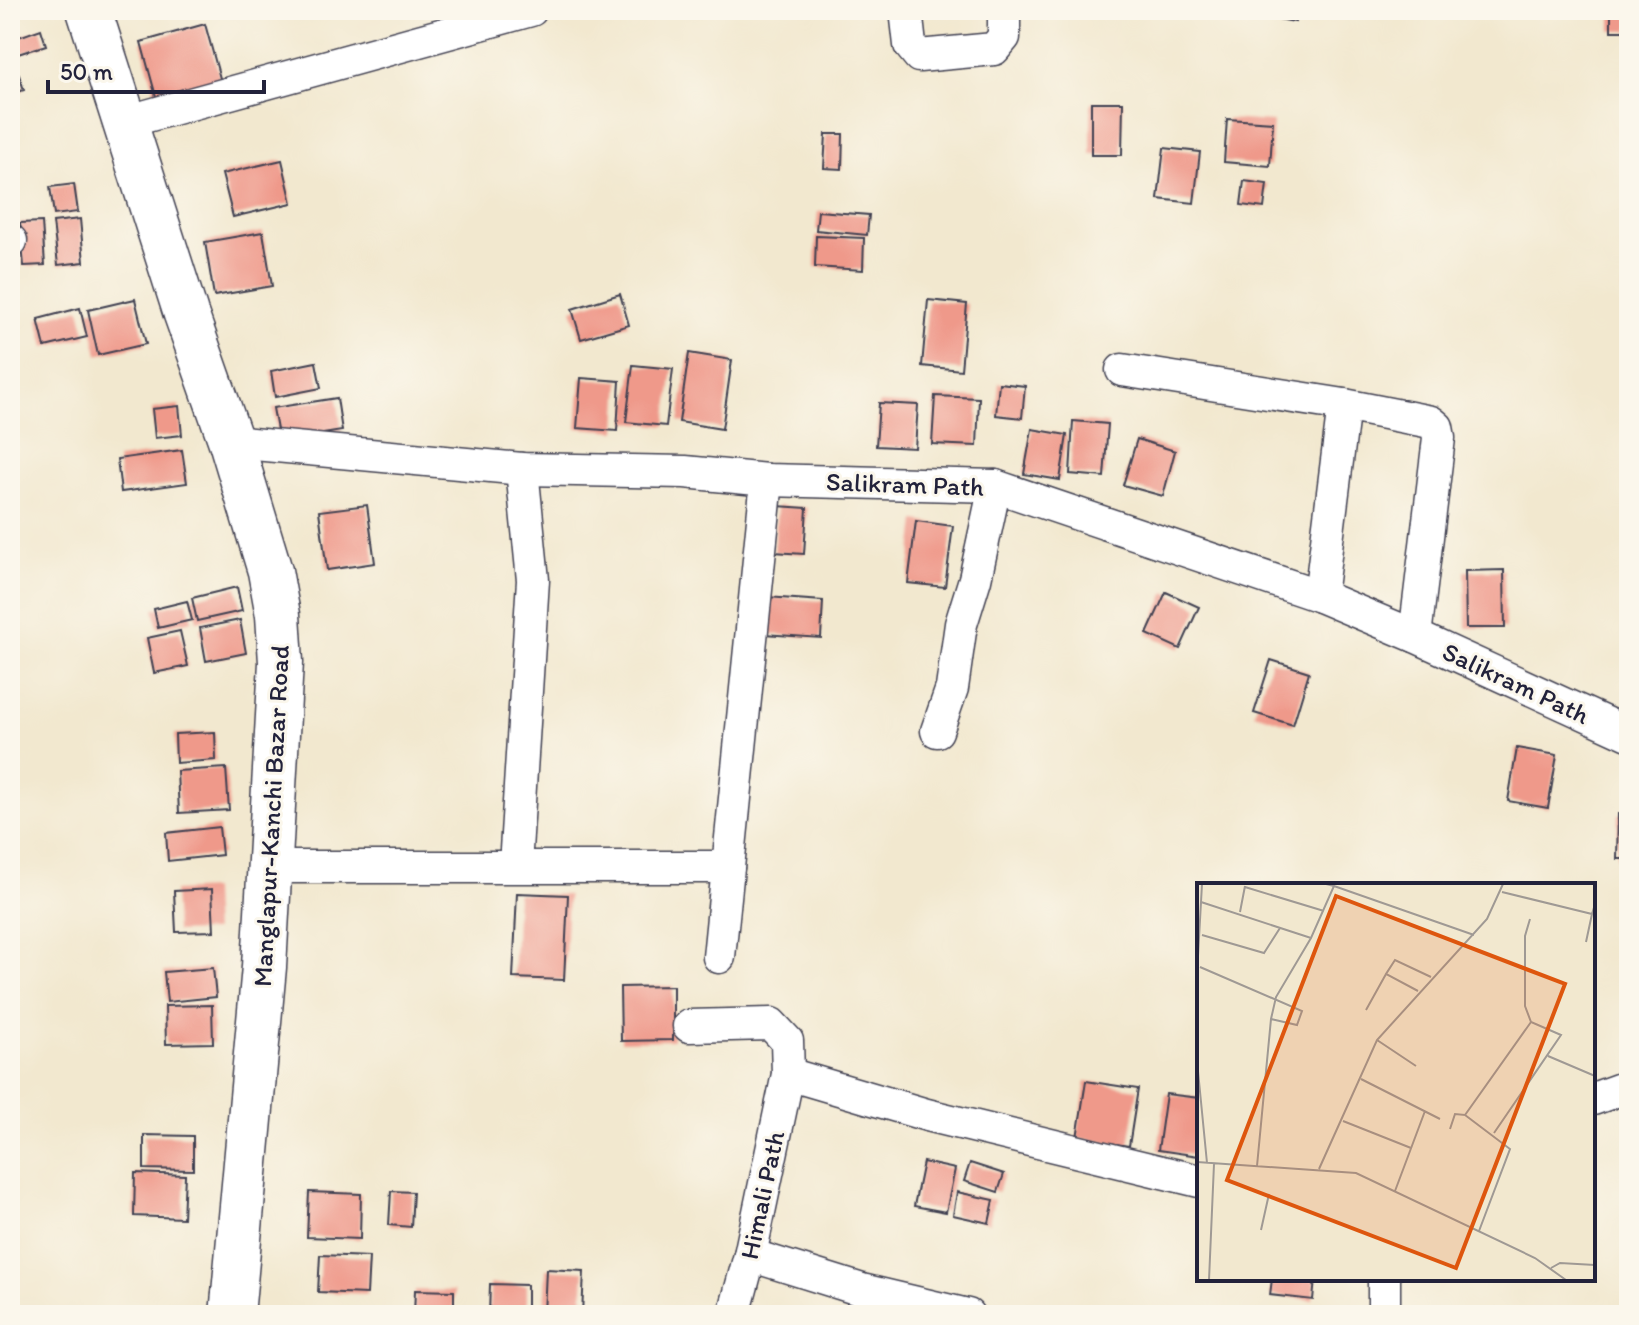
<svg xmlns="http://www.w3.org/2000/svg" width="1639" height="1325" viewBox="0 0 1639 1325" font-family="Itim,sans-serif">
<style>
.building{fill:#ef998a}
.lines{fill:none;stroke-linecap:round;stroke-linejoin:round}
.street-casing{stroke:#414051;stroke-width:35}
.secondary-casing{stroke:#414051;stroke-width:47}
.street{stroke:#fff;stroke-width:32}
.secondary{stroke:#fff;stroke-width:44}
.labels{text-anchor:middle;stroke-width:6;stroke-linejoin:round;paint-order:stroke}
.street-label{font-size:26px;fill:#22223b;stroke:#fbf7ec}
.inset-road{fill:none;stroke:#9f9994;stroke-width:2}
.view{fill:#de560e;fill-opacity:0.15;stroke:#de560e;stroke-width:4}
.inset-edge{fill:none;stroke:#22223b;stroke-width:4}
</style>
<rect width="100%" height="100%" fill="#fbf7ec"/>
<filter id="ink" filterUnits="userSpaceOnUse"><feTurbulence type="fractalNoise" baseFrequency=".0125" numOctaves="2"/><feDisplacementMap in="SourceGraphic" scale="16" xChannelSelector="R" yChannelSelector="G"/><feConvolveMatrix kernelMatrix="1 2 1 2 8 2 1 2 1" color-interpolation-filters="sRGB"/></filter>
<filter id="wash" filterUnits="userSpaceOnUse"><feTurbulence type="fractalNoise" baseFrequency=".006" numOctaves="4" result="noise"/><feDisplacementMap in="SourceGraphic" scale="32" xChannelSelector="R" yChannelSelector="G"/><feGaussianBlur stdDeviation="1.8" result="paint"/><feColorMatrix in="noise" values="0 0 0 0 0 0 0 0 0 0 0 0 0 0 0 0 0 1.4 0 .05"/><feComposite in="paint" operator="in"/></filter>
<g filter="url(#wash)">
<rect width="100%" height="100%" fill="#f2e8cf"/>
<g id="blocks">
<g class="building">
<polygon points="1258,10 1298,10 1295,22 1257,15"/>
<rect x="1611" y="10" width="18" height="21"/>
<polygon points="205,24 221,82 157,100 141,42"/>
<polygon points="41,29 46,45 18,54 13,39"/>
<polygon points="10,48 24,90 10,94"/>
<polygon points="1091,102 1123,102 1122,155 1091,155"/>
<polygon points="1227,119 1273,122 1270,166 1224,162"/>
<polygon points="826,134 843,134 842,169 824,168"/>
<polygon points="1164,148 1200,152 1194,203 1158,199"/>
<polygon points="282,160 292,203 233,217 222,174"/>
<polygon points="1244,181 1267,184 1264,208 1241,205"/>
<polygon points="74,184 78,212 54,215 50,187"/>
<polygon points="818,211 869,215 867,235 816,230"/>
<polygon points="80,219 84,262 58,265 53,222"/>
<polygon points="42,222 45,265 24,266 20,223"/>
<polygon points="263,232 272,286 214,296 205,242"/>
<polygon points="816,236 864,238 863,270 815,267"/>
<polygon points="1627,261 1629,261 1629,295 1622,294"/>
<polygon points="620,294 629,325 581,339 572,309"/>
<polygon points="135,299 146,344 98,355 88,310"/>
<polygon points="928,300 967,304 961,370 922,366"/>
<polygon points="80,308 87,337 45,347 38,319"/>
<polygon points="689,353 732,360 722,429 679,422"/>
<polygon points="316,362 321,388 275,397 271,371"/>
<polygon points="633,365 673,369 666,426 626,422"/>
<polygon points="581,378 620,381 617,431 577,428"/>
<polygon points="999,383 1025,386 1022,418 996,415"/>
<polygon points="935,396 979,398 977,446 932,444"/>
<polygon points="337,398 342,431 279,441 273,408"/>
<polygon points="879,403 918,405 915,448 876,446"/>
<polygon points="179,406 182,435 155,438 152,409"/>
<polygon points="1073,421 1108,424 1104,477 1070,474"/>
<polygon points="1032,429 1067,435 1060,480 1024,474"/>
<polygon points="1137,439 1175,451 1163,496 1123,485"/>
<polygon points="182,450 187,483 121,492 117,459"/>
<polygon points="367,505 375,563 327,570 319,511"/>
<polygon points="777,506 807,508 804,554 774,552"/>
<polygon points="916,521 953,526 945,587 908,583"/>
<polygon points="1504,570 1505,628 1466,628 1465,571"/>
<polygon points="237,587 242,611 197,621 192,598"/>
<polygon points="1166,592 1199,607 1180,649 1147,634"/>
<polygon points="766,597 823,601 821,638 764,634"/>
<polygon points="187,601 192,620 158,628 154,609"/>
<polygon points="240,620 246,653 206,661 200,628"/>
<polygon points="180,631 188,666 154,673 147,638"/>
<polygon points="1271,660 1309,672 1293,725 1254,713"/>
<polygon points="215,732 216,760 176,763 175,734"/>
<polygon points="1517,748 1557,755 1548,808 1508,801"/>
<polygon points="226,768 229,810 179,813 177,771"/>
<polygon points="1618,814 1629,814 1629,859 1617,859"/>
<polygon points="219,827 222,855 168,861 166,833"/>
<polygon points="212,889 214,931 176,932 174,891"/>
<polygon points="517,893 568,895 564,980 513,978"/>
<polygon points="213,968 216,997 167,1002 164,972"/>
<polygon points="673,986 673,1040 621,1041 620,987"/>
<polygon points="212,1005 213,1043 166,1044 165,1006"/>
<polygon points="1086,1081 1138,1089 1129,1146 1077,1138"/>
<polygon points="1166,1094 1199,1098 1199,1156 1158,1150"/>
<polygon points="144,1135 193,1136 193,1170 144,1169"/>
<polygon points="923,1162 955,1169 946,1212 914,1206"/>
<polygon points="970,1163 1004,1174 998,1192 964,1181"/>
<polygon points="135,1173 185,1175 183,1218 134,1216"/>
<polygon points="391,1191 413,1192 411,1227 389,1225"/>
<polygon points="309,1192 361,1194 360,1239 307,1237"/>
<polygon points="957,1192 994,1200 989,1223 953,1215"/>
<polygon points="320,1255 369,1257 367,1294 318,1292"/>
<polygon points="546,1269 584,1271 582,1315 544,1315"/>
<polygon points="1272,1279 1315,1279 1313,1300 1270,1295"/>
<polygon points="490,1284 527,1285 527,1315 489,1315"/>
<polygon points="415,1290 454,1291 454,1315 414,1315"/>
</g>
</g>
</g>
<g filter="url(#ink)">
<use href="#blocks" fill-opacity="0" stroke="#414051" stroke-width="2"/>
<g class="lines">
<g class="street-casing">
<g id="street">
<polyline points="906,10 910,45 919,56 994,49 1004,37 1004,10"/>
<polyline points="125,122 531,10"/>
<polyline points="10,241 11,241"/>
<polyline points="1122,370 1344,405"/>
<polyline points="231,442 522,469 685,472 767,480 995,486 1320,596 1415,636 1629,734"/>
<polyline points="1320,596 1344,405 1431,422 1437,427 1439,438 1415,636"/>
<polyline points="937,731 952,688 961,624 975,579 995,486"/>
<polyline points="515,866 533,580 522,469"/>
<polyline points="269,867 728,867"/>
<polyline points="719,957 767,480"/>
<polyline points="689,1026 771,1024 787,1041 788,1074 750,1255 734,1315"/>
<polyline points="788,1074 927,1115 1199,1181"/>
<polyline points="1593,1099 1629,1086"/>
<polyline points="750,1255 862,1290 968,1315"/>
<polyline points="1384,1315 1384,1279"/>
</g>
</g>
<g class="secondary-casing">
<polyline id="secondary" points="89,10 186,314 231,442 270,571 278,615 281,662 264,967 232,1315"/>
</g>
<use href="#street" class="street"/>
<use href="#secondary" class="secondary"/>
</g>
</g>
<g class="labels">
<g class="street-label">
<text transform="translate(905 484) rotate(2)" y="9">Salikram Path</text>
<text transform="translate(1516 683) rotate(25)" y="9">Salikram Path</text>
<text transform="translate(271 816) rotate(-87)" y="9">Manglapur-Kanchi Bazar Road</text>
<text transform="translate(762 1195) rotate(-78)" y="9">Himali Path</text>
</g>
</g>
<g transform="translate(1197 883)">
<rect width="398" height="398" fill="#f2e8cf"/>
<path class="inset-road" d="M137 3 277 52M48 4 127 28M305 9 395 31 398 21M4 19 114 55 137 3 129 1M43 29 48 3M5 52 67 70 83 45M389 59 395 31M3 84 105 128 100 142 74 136M0 91 5 1M221 108 189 91 198 77 234 94M169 127 189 91M180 157 219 183M351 173 398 193M0 178 10 280M164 196 243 236M268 232 313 266 282 348M146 238 214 265M253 246 258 231 268 232 334 139M297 250 364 152 334 139 328 123V53L333 36M0 279 159 290 338 375 369 397M60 283 74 136 79 114 114 55M122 286 180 157 290 36 306 1M198 308 228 228M64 347 72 311M354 385 363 380 398 382M12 397 17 281"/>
<path class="view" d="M139 13 368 101 259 385 30 297Z"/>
<rect width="398" height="398" class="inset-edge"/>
</g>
<rect width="1639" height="1325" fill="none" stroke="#fbf7ec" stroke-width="40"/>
<path d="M48 80v12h216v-12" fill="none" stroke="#22223b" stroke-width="4"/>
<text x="60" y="80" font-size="24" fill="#22223b" stroke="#fbf7ec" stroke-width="6" paint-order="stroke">50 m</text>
</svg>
